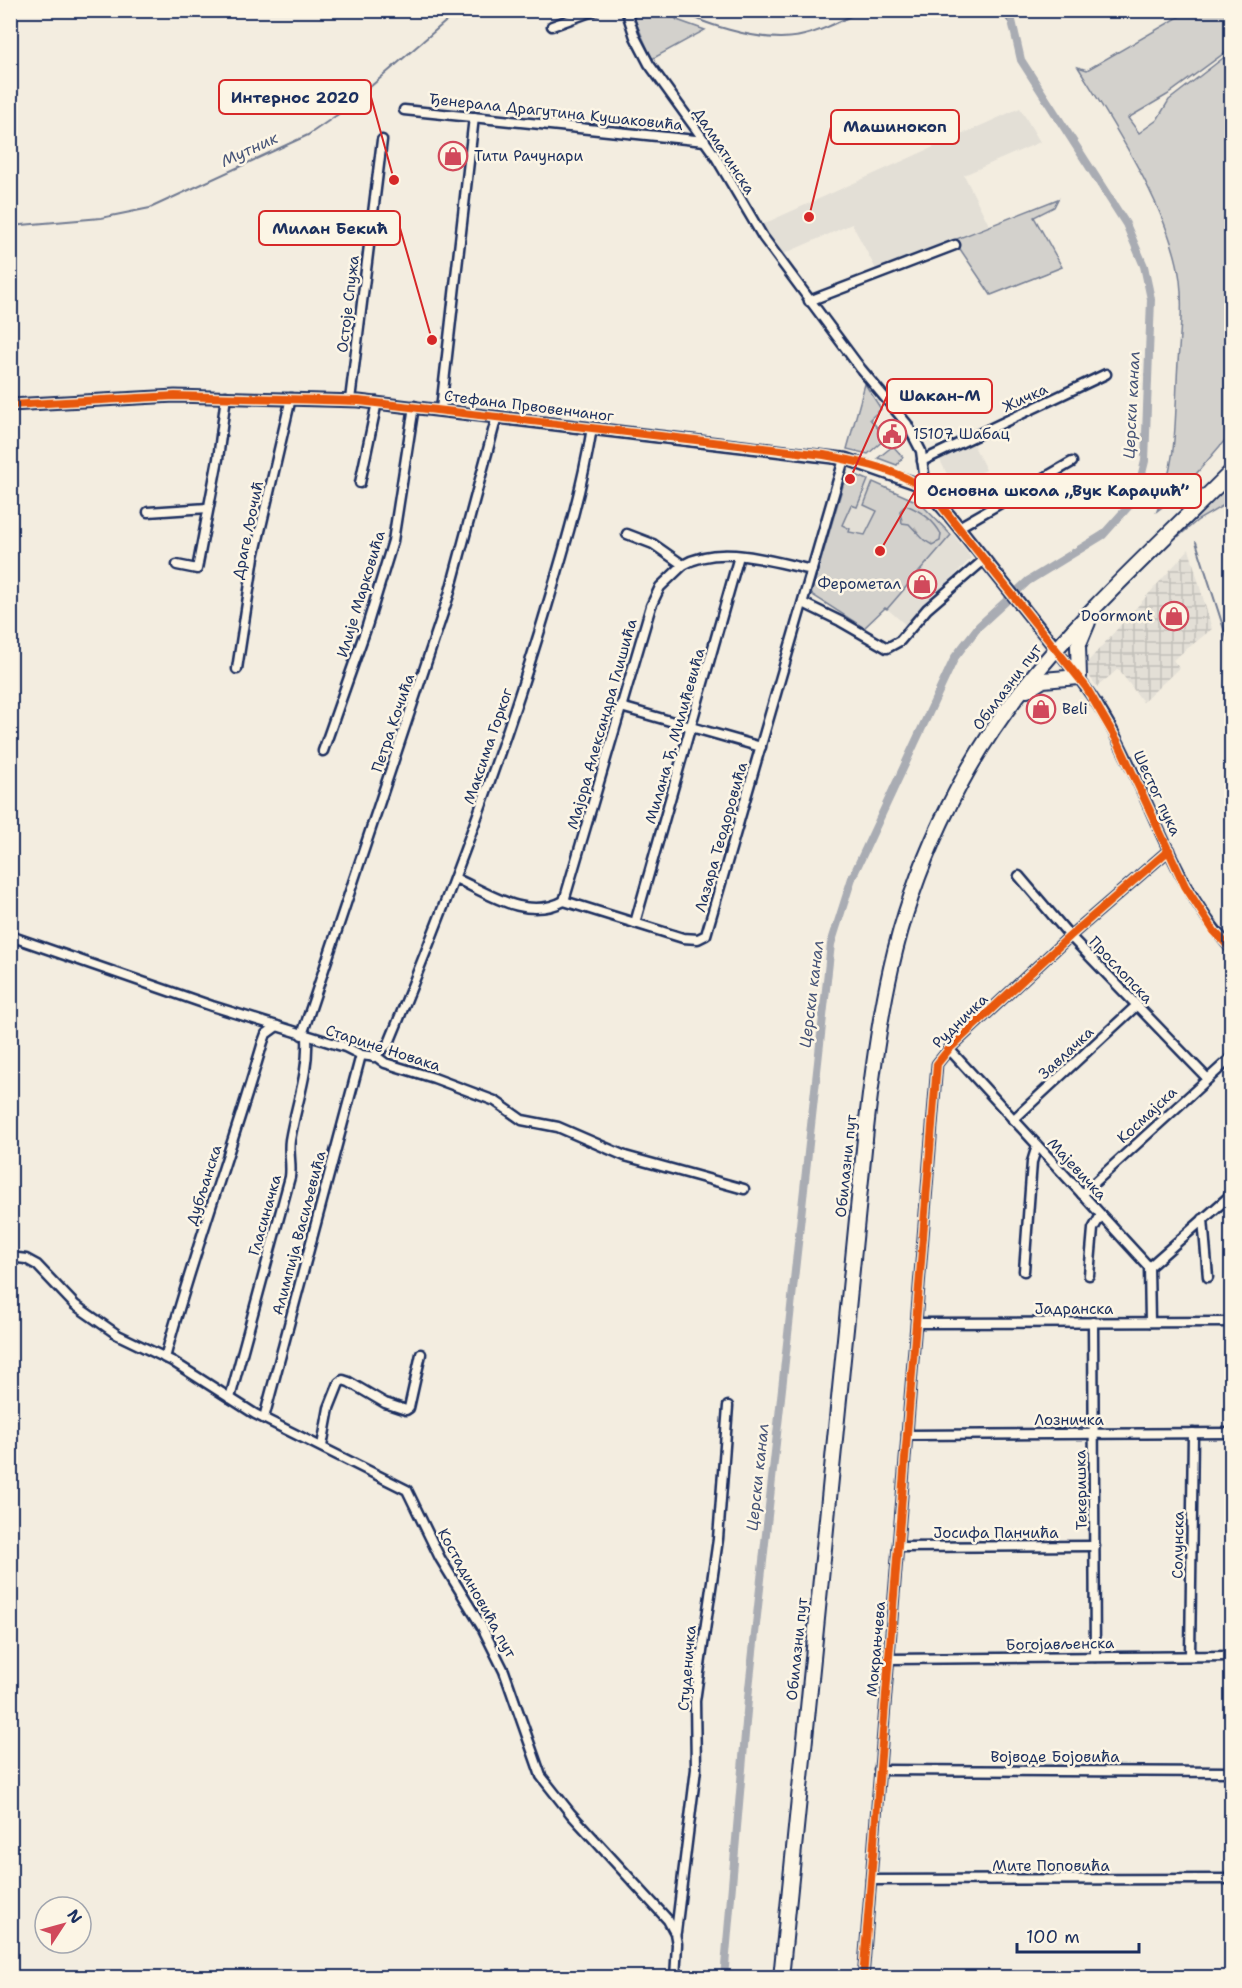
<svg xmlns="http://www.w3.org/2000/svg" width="1242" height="1988" viewBox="0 0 1242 1988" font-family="'Shantell Sans',sans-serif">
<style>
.built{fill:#e3dfd6}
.industrial{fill:url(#industrial-grid)}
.grass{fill:#d3d1cc;stroke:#778095;stroke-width:1.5}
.forest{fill:url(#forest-firs);stroke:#778095;stroke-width:1.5}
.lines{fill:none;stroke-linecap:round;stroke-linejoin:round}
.stream{stroke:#707a91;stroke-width:2}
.canal{stroke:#a9acb3;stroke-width:8}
.minor-casing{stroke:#1b2f5e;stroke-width:13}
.tertiary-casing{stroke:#1b2f5e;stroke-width:15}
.primary-casing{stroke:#1b2f5e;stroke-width:18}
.minor{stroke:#fcf5e5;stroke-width:8}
.tertiary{stroke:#fcf5e5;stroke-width:10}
.primary{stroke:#fcf5e5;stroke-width:14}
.cycleway-casing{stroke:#fcf5e5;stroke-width:11}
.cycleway{stroke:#e8590c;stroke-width:8}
.labels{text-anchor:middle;stroke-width:5;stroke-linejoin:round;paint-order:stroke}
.street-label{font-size:15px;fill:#1b2f5e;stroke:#fcf5e5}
.poi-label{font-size:15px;fill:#1b2f5e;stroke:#fcf5e5;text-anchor:start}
.water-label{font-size:16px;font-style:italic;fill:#465478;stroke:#fcf5e5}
.leader{fill:none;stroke:#d62828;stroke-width:2}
.callout-dot{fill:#d62828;stroke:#fcf5e5;stroke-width:2}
.callout{fill:#fcf5e5;stroke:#d62828;stroke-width:2}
.callout-label{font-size:16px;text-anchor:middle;font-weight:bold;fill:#1b2f5e}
</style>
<defs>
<pattern id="industrial-grid" width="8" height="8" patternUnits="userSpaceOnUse" patternTransform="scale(1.5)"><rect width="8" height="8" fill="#e3dfd6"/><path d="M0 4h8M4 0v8" fill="none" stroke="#c2c0ba"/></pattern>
<pattern id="forest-firs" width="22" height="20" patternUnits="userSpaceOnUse" patternTransform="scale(1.5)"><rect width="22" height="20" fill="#d3d1cc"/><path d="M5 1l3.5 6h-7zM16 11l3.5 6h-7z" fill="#b5b4b2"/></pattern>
</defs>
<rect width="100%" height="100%" fill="#f3ede0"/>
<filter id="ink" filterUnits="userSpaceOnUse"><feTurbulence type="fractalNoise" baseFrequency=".0167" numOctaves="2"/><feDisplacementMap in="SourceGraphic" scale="12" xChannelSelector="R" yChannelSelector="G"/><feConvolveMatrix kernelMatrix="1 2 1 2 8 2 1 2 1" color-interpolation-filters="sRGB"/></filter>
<g filter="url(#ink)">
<g class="built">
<polygon points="1020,108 1040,142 964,175 989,225 877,271 852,224 781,255 761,225"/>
<polygon points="972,442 986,470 953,486 939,458"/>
<polygon points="847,472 845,483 853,485 856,475 920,503 953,534 971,558 907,626 885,607 864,628 811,594"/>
</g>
<polygon class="industrial" points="1189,549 1212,629 1173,660 1179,668 1143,702 1118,669 1097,687 1083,667"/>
<g class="grass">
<polygon points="631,11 670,11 677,20 705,30 652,59"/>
<path d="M1189 11H1231V48L1167 95 1128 118 1139 133 1157 120 1169 100 1231 52V433L1179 494 1157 511C1176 464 1175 430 1177 381 1178 348 1184 312 1180 280 1171 212 1114 125 1078 67L1087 70Z"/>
<polygon points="1058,199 1054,207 1034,217 1062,267 991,295 954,240"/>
<polygon points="865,384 881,409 870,419 886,438 868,454 847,449"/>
<polygon points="893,446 903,457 897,465 878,458"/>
<polygon points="847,472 846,483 853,485 856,475 868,480 857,507 851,505 842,525 850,529 849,532 865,535 877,511 864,505 873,482 920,503 951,535 887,609 885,608 864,628 811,594"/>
<polygon points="1231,477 1231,501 1198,520 1178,537"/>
</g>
<path class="forest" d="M906 505C921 511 933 519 941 534L940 541 932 545 924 540 909 524 902 523 900 511Z"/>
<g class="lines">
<g class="stream">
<path d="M683 10C697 21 713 25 730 30 788 46 809 38 862 10"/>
<polyline points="999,10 1014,28"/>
<polyline points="1010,12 1010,10"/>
<polyline points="10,226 101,218 150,208 308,135 340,113 459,10"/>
<polyline points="1196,542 1232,654"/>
</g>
<polyline class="canal" points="724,1978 749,1688 831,944 852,878 955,657 979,626 1028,581 1103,535 1136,498 1145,461 1151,299 1144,266 1126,224 1021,60 1010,12"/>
<g class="minor-casing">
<g id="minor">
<polyline points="626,10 635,37 649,64 714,154 763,237 861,369 907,424 921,451 926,489"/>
<polyline points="552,26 596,10"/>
<polyline points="404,110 705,141"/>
<polyline points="809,301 955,245"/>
<polyline points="350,400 382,140"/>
<polyline points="441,409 474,117"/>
<polyline points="922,461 1106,374"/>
<polyline points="360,483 377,402"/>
<polyline points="148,512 208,508"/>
<polyline points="959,527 1072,462"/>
<path d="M627 534 653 544 683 565C720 543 773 562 812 570"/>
<polyline points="177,565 197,569 218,459 226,396"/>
<polyline points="803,603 840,621 887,648 900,641 927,609 985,559"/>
<path d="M1056 649C1075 673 1094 697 1109 724 1151 799 1173 886 1232 950"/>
<polyline points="237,669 254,557 291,398"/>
<polyline points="621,707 761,747"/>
<polyline points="323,751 367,626 393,541 414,406"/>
<polyline points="1019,876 1070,936 1207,1078"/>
<path d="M455 878C489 894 527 921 564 901"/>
<polyline points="564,901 683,938 698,939 706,935 844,459"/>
<polyline points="564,901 651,606 660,587 683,565"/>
<polyline points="635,923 739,556"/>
<polyline points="10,936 212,1006 345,1047 361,1055 377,1057 385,1063 434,1078 495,1101 522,1120 558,1127 625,1156 744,1189"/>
<polyline points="302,1035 449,595 497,416"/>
<polyline points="949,1049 1149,1267 1150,1322"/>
<path d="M373 1057 389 1043C445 907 497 770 540 630 560 563 581 496 592 428"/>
<polyline points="1013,1120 1136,1006"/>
<polyline points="1082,1194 1232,1057"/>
<polyline points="1203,1219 1208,1277"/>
<polyline points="10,1257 26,1259 37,1265 75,1305 118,1335 172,1361 255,1414 407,1490 440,1558 482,1627 504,1671 541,1776 571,1814 668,1920 675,1933 677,1944 675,1978"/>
<polyline points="1149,1267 1232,1194"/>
<polyline points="1024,1271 1032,1162 1037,1146"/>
<polyline points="1089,1275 1093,1229 1101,1215"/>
<polyline points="1093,1322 1095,1657"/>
<polyline points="917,1323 1232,1322"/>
<path d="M165 1358C194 1251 232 1148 263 1042L266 1034 277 1026"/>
<path d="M230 1398 290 1177C292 1164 288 1153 290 1140 296 1104 309 1073 307 1037"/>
<polyline points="264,1418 361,1055"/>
<polyline points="907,1435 1232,1433"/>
<polyline points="322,1446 329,1408 339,1383 343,1380 349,1382 385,1403 406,1410 409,1408 421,1354"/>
<polyline points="898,1547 1095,1546"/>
<polyline points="1190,1656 1193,1433"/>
<polyline points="889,1659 1232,1656"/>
<polyline points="879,1770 1232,1772"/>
<polyline points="871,1880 1232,1879"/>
<polyline points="676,1932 696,1769 695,1701 718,1539 728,1406"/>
<polyline points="863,1978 937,1064 949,1049 1070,936 1169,850"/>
</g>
</g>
<g class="tertiary-casing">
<polyline id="tertiary" points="10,405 175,396 359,401 846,459 923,486 949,515 1056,649"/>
</g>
<g class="primary-casing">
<g id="primary">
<polyline points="1027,690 1043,680 1079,677 1078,646 1088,622"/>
<path d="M781 1978 866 1129C872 1075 879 1021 891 968 913 870 959 770 1021 691 1084 611 1161 543 1232 471"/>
</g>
</g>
<use href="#minor" class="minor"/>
<use href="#tertiary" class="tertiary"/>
<use href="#primary" class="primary"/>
<g class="cycleway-casing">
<g id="cycleway">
<path d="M10 405 175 396 359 401 824 455C861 462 908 471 935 498L1086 687 1118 742 1185 886 1214 931 1232 950"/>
<polyline points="863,1978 937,1064 949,1049 1070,936 1169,850"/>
</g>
</g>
<use href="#cycleway" class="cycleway"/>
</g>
</g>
<defs>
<g id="shop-ring" transform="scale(1.5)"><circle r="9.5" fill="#fcf5e5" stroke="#d1495b" stroke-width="1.5"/><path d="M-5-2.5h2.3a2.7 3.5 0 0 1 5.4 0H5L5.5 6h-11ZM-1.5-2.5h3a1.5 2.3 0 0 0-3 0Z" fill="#d1495b"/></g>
<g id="civic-ring" transform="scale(1.5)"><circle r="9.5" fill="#fcf5e5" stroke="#d1495b" stroke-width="1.5"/><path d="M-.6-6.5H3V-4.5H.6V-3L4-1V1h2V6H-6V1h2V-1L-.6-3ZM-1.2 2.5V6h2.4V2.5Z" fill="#d1495b"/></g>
</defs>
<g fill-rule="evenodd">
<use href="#shop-ring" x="453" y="156"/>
<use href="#civic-ring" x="892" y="434"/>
<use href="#shop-ring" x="922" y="584"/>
<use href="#shop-ring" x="1174" y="616"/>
<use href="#shop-ring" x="1041" y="709"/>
</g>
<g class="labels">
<g class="street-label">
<text transform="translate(556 112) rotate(6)" y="5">Ђенерала Драгутина Кушаковића</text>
<text transform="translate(724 151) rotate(57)" y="5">Далматинска</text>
<text transform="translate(348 304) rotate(-83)" y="5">Остоје Спужа</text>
<text transform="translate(1025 398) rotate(-25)" y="5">Жичка</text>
<text transform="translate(529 406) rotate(7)" y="5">Стефана Првовенчаног</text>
<text transform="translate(248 530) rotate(-78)" y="5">Драге Љочић</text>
<text transform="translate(361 594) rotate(-73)" y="5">Илије Марковића</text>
<text transform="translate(1007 687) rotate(-53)" y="5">Обилазни пут</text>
<text transform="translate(393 723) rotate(-71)" y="5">Петра Кочића</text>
<text transform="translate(602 724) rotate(-74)" y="5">Мајора Александра Глишића</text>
<text transform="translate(675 736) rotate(-74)" y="5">Милана Ђ. Милићевића</text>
<text transform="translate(488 746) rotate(-71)" y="5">Максима Горког</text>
<text transform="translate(1157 793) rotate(65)" y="5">Шестог пука</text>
<text transform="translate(721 837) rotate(-74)" y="5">Лазара Теодоровића</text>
<text transform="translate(1121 970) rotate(47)" y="5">Прослопска</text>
<text transform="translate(960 1021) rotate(-44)" y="5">Рудничка</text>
<text transform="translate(383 1048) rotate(18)" y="5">Старине Новака</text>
<text transform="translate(1066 1053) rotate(-43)" y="5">Завлачка</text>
<text transform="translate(1147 1115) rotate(-43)" y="5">Космајска</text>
<text transform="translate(846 1166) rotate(-84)" y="5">Обилазни пут</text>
<text transform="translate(1077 1169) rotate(47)" y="5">Мајевичка</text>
<text transform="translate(204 1185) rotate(-72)" y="5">Дубљанска</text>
<text transform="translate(265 1215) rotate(-74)" y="5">Гласиначка</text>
<text transform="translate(299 1233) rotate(-75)" y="5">Алимпија Васиљевића</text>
<text x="1074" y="1314">Јадранска</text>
<text x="1069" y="1425">Лозничка</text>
<text transform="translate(1081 1490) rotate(-91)" y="5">Текеришка</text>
<text x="996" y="1538">Јосифа Панчића</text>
<text transform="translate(1178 1545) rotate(-89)" y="5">Солунска</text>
<text transform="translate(477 1593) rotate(61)" y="5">Костадиновића пут</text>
<text transform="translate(1060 1644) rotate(-1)" y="5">Богојављенска</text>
<text transform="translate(797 1649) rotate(-84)" y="5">Обилазни пут</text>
<text transform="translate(876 1649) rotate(-85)" y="5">Мокрањчева</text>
<text transform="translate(687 1668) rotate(-85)" y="5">Студеничка</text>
<text x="1055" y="1762">Војводе Бојовића</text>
<text x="1051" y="1871">Мите Поповића</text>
</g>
<g class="poi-label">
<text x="474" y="161">Тити Рачунари</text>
<text x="913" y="439">15107 Шабац</text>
<text x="901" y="589" text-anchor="end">Ферометал</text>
<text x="1153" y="621" text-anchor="end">Doormont</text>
<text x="1062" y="714">Beli</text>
</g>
<g class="water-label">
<text transform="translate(249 149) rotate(-25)" y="6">Мутник</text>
<text transform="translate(1131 405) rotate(-87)" y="6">Церски канал</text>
<text transform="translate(811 994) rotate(-83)" y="6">Церски канал</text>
<text transform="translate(757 1477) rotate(-84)" y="6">Церски канал</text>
</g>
</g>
<path class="leader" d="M394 180L371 97M809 217L831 127M432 340L400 228M850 479L887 396M880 551L915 491"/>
<g class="callout-dot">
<circle cx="394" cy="180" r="6"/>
<circle cx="809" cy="217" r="6"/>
<circle cx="432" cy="340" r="6"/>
<circle cx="850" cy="479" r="6"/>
<circle cx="880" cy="551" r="6"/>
</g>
<g class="callout">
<rect x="219" y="80" width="152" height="34" rx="6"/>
<rect x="831" y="110" width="128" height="34" rx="6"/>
<rect x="259" y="211" width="141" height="34" rx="6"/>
<rect x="887" y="379" width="105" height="34" rx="6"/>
<rect x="915" y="474" width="286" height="34" rx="6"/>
</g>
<g class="callout-label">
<text x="295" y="103">Интернос 2020</text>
<text x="895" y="132">Машинокоп</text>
<text x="330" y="234">Милан Бекић</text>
<text x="940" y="401">Шакан-М</text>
<text x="1058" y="496">Основна школа „Вук Караџић”</text>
</g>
<rect width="1242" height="1988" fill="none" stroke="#fcf5e5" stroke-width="36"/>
<rect x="18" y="18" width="1206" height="1952" fill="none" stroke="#1b2f5e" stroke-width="2" filter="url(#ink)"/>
<g transform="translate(63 1925) rotate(54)"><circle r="28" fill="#fcf5e5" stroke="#a2a6af" stroke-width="1.5"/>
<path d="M0-4.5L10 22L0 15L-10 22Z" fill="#d1495b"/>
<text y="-9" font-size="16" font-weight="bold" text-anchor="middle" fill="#1b2f5e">N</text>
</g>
<path d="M1017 1943v9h122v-9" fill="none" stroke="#1b2f5e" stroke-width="3"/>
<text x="1026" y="1943" font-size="18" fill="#1b2f5e" stroke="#fcf5e5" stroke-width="4.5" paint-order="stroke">100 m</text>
</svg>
